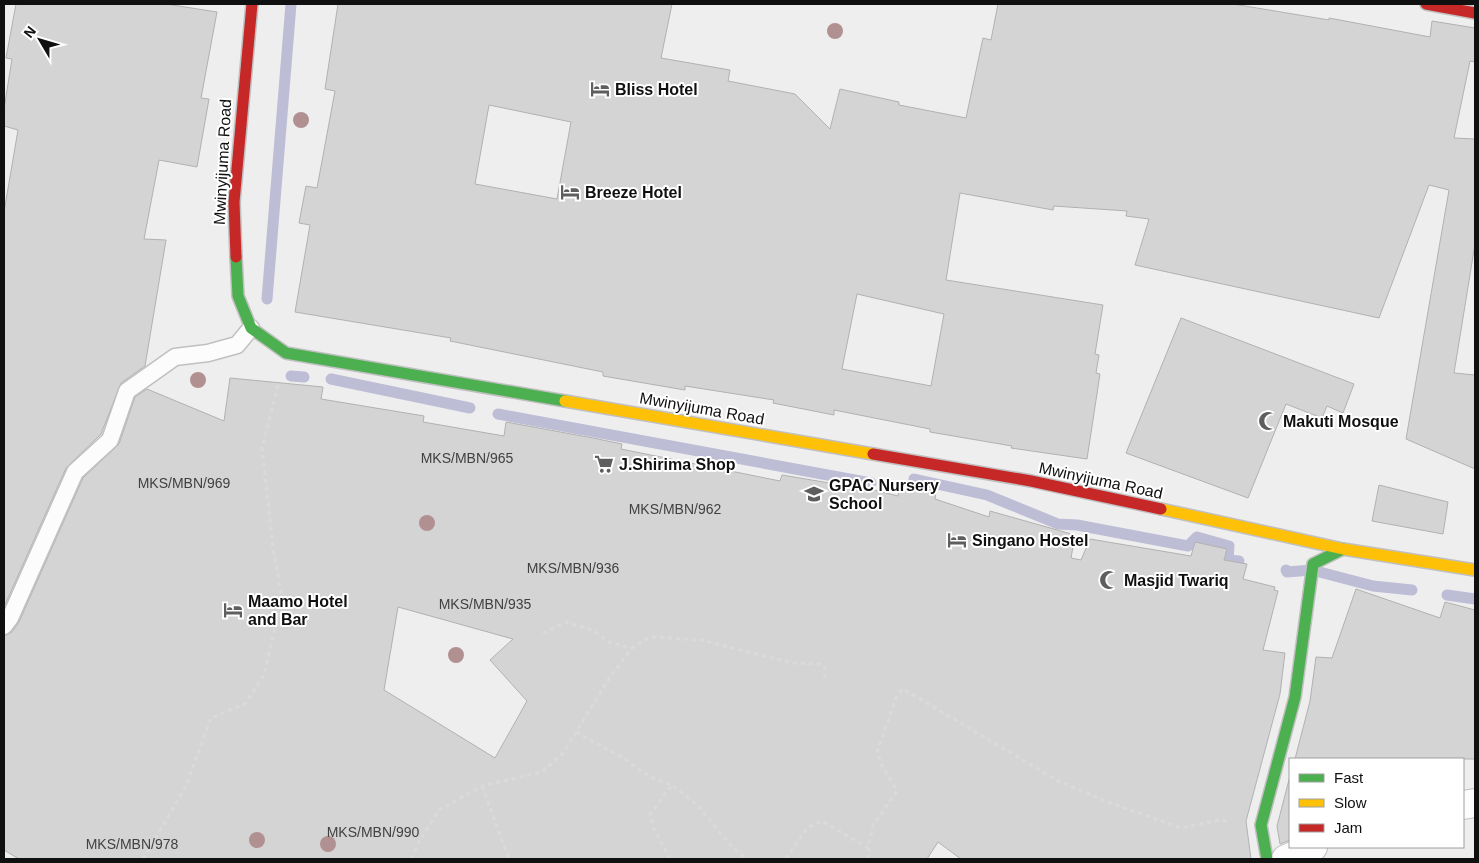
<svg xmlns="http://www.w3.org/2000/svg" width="1479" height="863" viewBox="0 0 1479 863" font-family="Arial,sans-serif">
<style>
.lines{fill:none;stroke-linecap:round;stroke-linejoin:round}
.stream{stroke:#bebdd6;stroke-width:11}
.building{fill:#d5d4d5;stroke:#b2b1b2;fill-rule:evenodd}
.lane-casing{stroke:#c1c0c1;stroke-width:19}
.street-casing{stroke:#c1c0c1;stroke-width:30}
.fast-casing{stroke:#c1c0c1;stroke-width:14}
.slow-casing{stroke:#c1c0c1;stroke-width:14}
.jam-casing{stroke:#c1c0c1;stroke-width:14}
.path{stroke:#dbdadb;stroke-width:3;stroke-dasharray:4 4;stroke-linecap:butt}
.lane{stroke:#fdfcfd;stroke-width:16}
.street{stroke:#fdfcfd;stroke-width:28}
.fast{stroke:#4caf50;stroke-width:11}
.slow{stroke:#ffc107;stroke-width:11}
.jam{stroke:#c62828;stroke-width:11}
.tree{fill:#b19092}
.labels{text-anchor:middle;stroke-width:4;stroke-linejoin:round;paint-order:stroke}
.number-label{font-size:14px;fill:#424141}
.poi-label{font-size:16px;font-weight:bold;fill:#111010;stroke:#fff;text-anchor:start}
.street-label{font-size:16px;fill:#111010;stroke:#fff}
</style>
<rect width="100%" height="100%" fill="#efeeef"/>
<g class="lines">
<g class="stream">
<polyline points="267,299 291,4"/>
<polyline points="291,376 304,377"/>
<polyline points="331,379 470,408"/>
<polyline points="498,414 871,483"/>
<polyline points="914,479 987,495 1058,524 1077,525 1188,546 1197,537 1229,546 1228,560 1239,561"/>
<polyline points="1286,570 1287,572 1312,570 1373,586 1412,590"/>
<polyline points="1447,595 1475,599"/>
</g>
</g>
<g class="building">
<polygon points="16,4 166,4 217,12 201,98 209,99 197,167 159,160 144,239 166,240 145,366 121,383 101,434 66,468 4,607 4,212 18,130 4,126 4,109 12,59 6,58"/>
<path d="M338 4H672L661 58 730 70 728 81 795 94 830 129 840 89 899 102V105L966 118 983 38 991 40 998 4H1233L1329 20V18L1430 37 1432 21 1475 28V62L1470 61 1454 138 1475 139V244L1454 373 1475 375V469L1406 439 1449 190 1429 185 1379 318 1135 265 1149 219 1126 216 1127 211 1054 206 1053 210 960 193 946 280 1103 305 1095 354 1099 355 1096 373 1100 374 1087 459 1011 448 1012 446 930 432V429L834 410V415L773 403 774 400 685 386V390L603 376V372L450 341 451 338 295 312 310 225 299 223 306 186 317 188 335 91 325 89ZM489 105 571 122 557 199 475 184ZM857 294 944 314 931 386 842 369Z"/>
<polygon points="1181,318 1354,384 1343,413 1327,406 1322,418 1286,404 1248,498 1126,453"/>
<path d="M230 378 323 387 321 399 424 416 423 422 504 436 506 422 593 438 622 444 621 449 780 481 782 475 853 487 854 485 898 496 900 484 936 491 935 499 989 517 990 511 1075 535 1071 558 1081 560 1090 539 1191 556 1195 542 1227 549 1224 560 1247 564 1243 579 1275 587 1274 590 1278 591 1263 650 1285 653 1280 694 1246 821 1251 859H961L938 842 927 859H19L4 850V636L12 632 19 622 83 478 119 444 135 397 147 389 224 421ZM398 607 513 639 490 660 527 701 495 758 384 690Z"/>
<polygon points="1379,485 1448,502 1443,534 1372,521"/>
<polygon points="1356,589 1440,618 1445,602 1475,610 1475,759 1295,759 1310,701 1316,657 1332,658"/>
<polygon points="1290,776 1290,840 1280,844 1277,826"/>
</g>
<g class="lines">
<g class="lane-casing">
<polyline id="lane" points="4,626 10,618 75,472 110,440 127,391 175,357 208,353 237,345 251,328"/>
</g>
<g class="street-casing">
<g id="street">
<polyline points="1463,805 1475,803"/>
<polyline points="1286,859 1313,847"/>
</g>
</g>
<g class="fast-casing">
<g id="fast">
<polyline points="236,257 238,296 251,328 286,353 565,401"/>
<polyline points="1267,859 1261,825 1295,697 1313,564 1343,549"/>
</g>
</g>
<g class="slow-casing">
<g id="slow">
<polyline points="565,401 873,454"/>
<polyline points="1161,509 1343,549 1475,570"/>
</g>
</g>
<g class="jam-casing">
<g id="jam">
<polyline points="1426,4 1475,13"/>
<polyline points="236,257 234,202 252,4"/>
<polyline points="873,454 1031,481 1161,509"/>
</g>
</g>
<g class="path">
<polyline points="543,633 566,622 594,631 609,642 632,648"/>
<polyline points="576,732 623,758 650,777 672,785 697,805 733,848 747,859"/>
<polyline points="482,786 509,859"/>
<polyline points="143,859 185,788 211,718 246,703 264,675 282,598 273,548 262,448 278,385"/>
<polyline points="412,859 417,845 439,810 482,786 542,772 563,753 610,677 632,648 650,637 701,640 793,663 822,664 825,667 825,681"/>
<polyline points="670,859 653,827 650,814 672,785"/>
<polyline points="786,859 807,828 822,821 868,848 873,825 897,791 882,766 877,753 897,695 903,689 1058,781 1113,804 1181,828 1219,820 1227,821"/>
<polyline points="867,859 870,853 868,848"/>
</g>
<use href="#lane" class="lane"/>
<use href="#street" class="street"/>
<use href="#fast" class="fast"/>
<use href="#slow" class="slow"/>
<use href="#jam" class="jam"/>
</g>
<g class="tree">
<circle cx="835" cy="31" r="8"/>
<circle cx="301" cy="120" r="8"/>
<circle cx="198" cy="380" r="8"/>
<circle cx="427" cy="523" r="8"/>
<circle cx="456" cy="655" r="8"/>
<circle cx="257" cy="840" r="8"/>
<circle cx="328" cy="844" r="8"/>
</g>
<defs>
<g id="hotel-bare" transform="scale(1.5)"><path d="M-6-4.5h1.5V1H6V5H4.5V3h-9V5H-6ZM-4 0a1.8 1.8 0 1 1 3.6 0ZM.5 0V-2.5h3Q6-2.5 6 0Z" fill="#5f5e5e" stroke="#fff" stroke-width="2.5" paint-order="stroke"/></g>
<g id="mosque-bare" transform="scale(1.5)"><path d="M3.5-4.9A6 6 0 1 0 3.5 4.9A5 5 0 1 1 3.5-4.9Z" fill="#5f5e5e" stroke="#fff" stroke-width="2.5" paint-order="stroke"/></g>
<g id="supermarket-bare" transform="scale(1.5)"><path d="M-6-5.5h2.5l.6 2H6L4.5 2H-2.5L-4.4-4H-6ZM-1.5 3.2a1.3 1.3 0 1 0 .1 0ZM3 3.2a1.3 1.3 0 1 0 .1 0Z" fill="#5f5e5e" stroke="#fff" stroke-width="2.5" paint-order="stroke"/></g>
<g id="school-bare" transform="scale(1.5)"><path d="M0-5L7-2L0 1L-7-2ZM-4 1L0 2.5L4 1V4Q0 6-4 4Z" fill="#5f5e5e" stroke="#fff" stroke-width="2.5" paint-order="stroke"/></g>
</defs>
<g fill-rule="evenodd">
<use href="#hotel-bare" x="600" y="89"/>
<use href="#hotel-bare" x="570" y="192"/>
<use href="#mosque-bare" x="1268" y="421"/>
<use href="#supermarket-bare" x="604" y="464"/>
<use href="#school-bare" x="814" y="494"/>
<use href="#hotel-bare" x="957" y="540"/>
<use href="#mosque-bare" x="1109" y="580"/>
<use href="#hotel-bare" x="233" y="610"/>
</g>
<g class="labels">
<g class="number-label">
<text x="467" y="463">MKS/MBN/965</text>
<text x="184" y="488">MKS/MBN/969</text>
<text x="675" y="514">MKS/MBN/962</text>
<text x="573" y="573">MKS/MBN/936</text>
<text x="485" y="609">MKS/MBN/935</text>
<text x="373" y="837">MKS/MBN/990</text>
<text x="132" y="849">MKS/MBN/978</text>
</g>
<g class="poi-label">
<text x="615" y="95">Bliss Hotel</text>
<text x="585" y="198">Breeze Hotel</text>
<text x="1283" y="427">Makuti Mosque</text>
<text x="619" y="470">J.Shirima Shop</text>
<text x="829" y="491">GPAC Nursery<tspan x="829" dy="18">School</tspan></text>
<text x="972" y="546">Singano Hostel</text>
<text x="1124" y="586">Masjid Twariq</text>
<text x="248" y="607">Maamo Hotel<tspan x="248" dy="18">and Bar</tspan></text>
</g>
<g class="street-label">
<text transform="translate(222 162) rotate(-87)" y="6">Mwinyijuma Road</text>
<text transform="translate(702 408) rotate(10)" y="6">Mwinyijuma Road</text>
<text transform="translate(1101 480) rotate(12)" y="6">Mwinyijuma Road</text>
</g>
</g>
<rect width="1479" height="863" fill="none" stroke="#111010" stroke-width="10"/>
<rect x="1289" y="758" width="175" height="90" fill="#ffffff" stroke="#a09f9f"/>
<rect x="1299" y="774" width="25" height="8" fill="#4caf50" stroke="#a09f9f"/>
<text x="1334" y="783" font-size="15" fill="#111010">Fast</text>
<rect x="1299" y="799" width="25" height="8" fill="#ffc107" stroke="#a09f9f"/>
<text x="1334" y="808" font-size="15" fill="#111010">Slow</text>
<rect x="1299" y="824" width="25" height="8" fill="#c62828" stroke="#a09f9f"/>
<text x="1334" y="833" font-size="15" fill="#111010">Jam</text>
<g transform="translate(40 40) rotate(308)" stroke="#ffffff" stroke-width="4" paint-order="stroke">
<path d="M0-4L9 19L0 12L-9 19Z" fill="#111010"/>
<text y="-8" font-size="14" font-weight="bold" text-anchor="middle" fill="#111010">N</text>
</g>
</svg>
